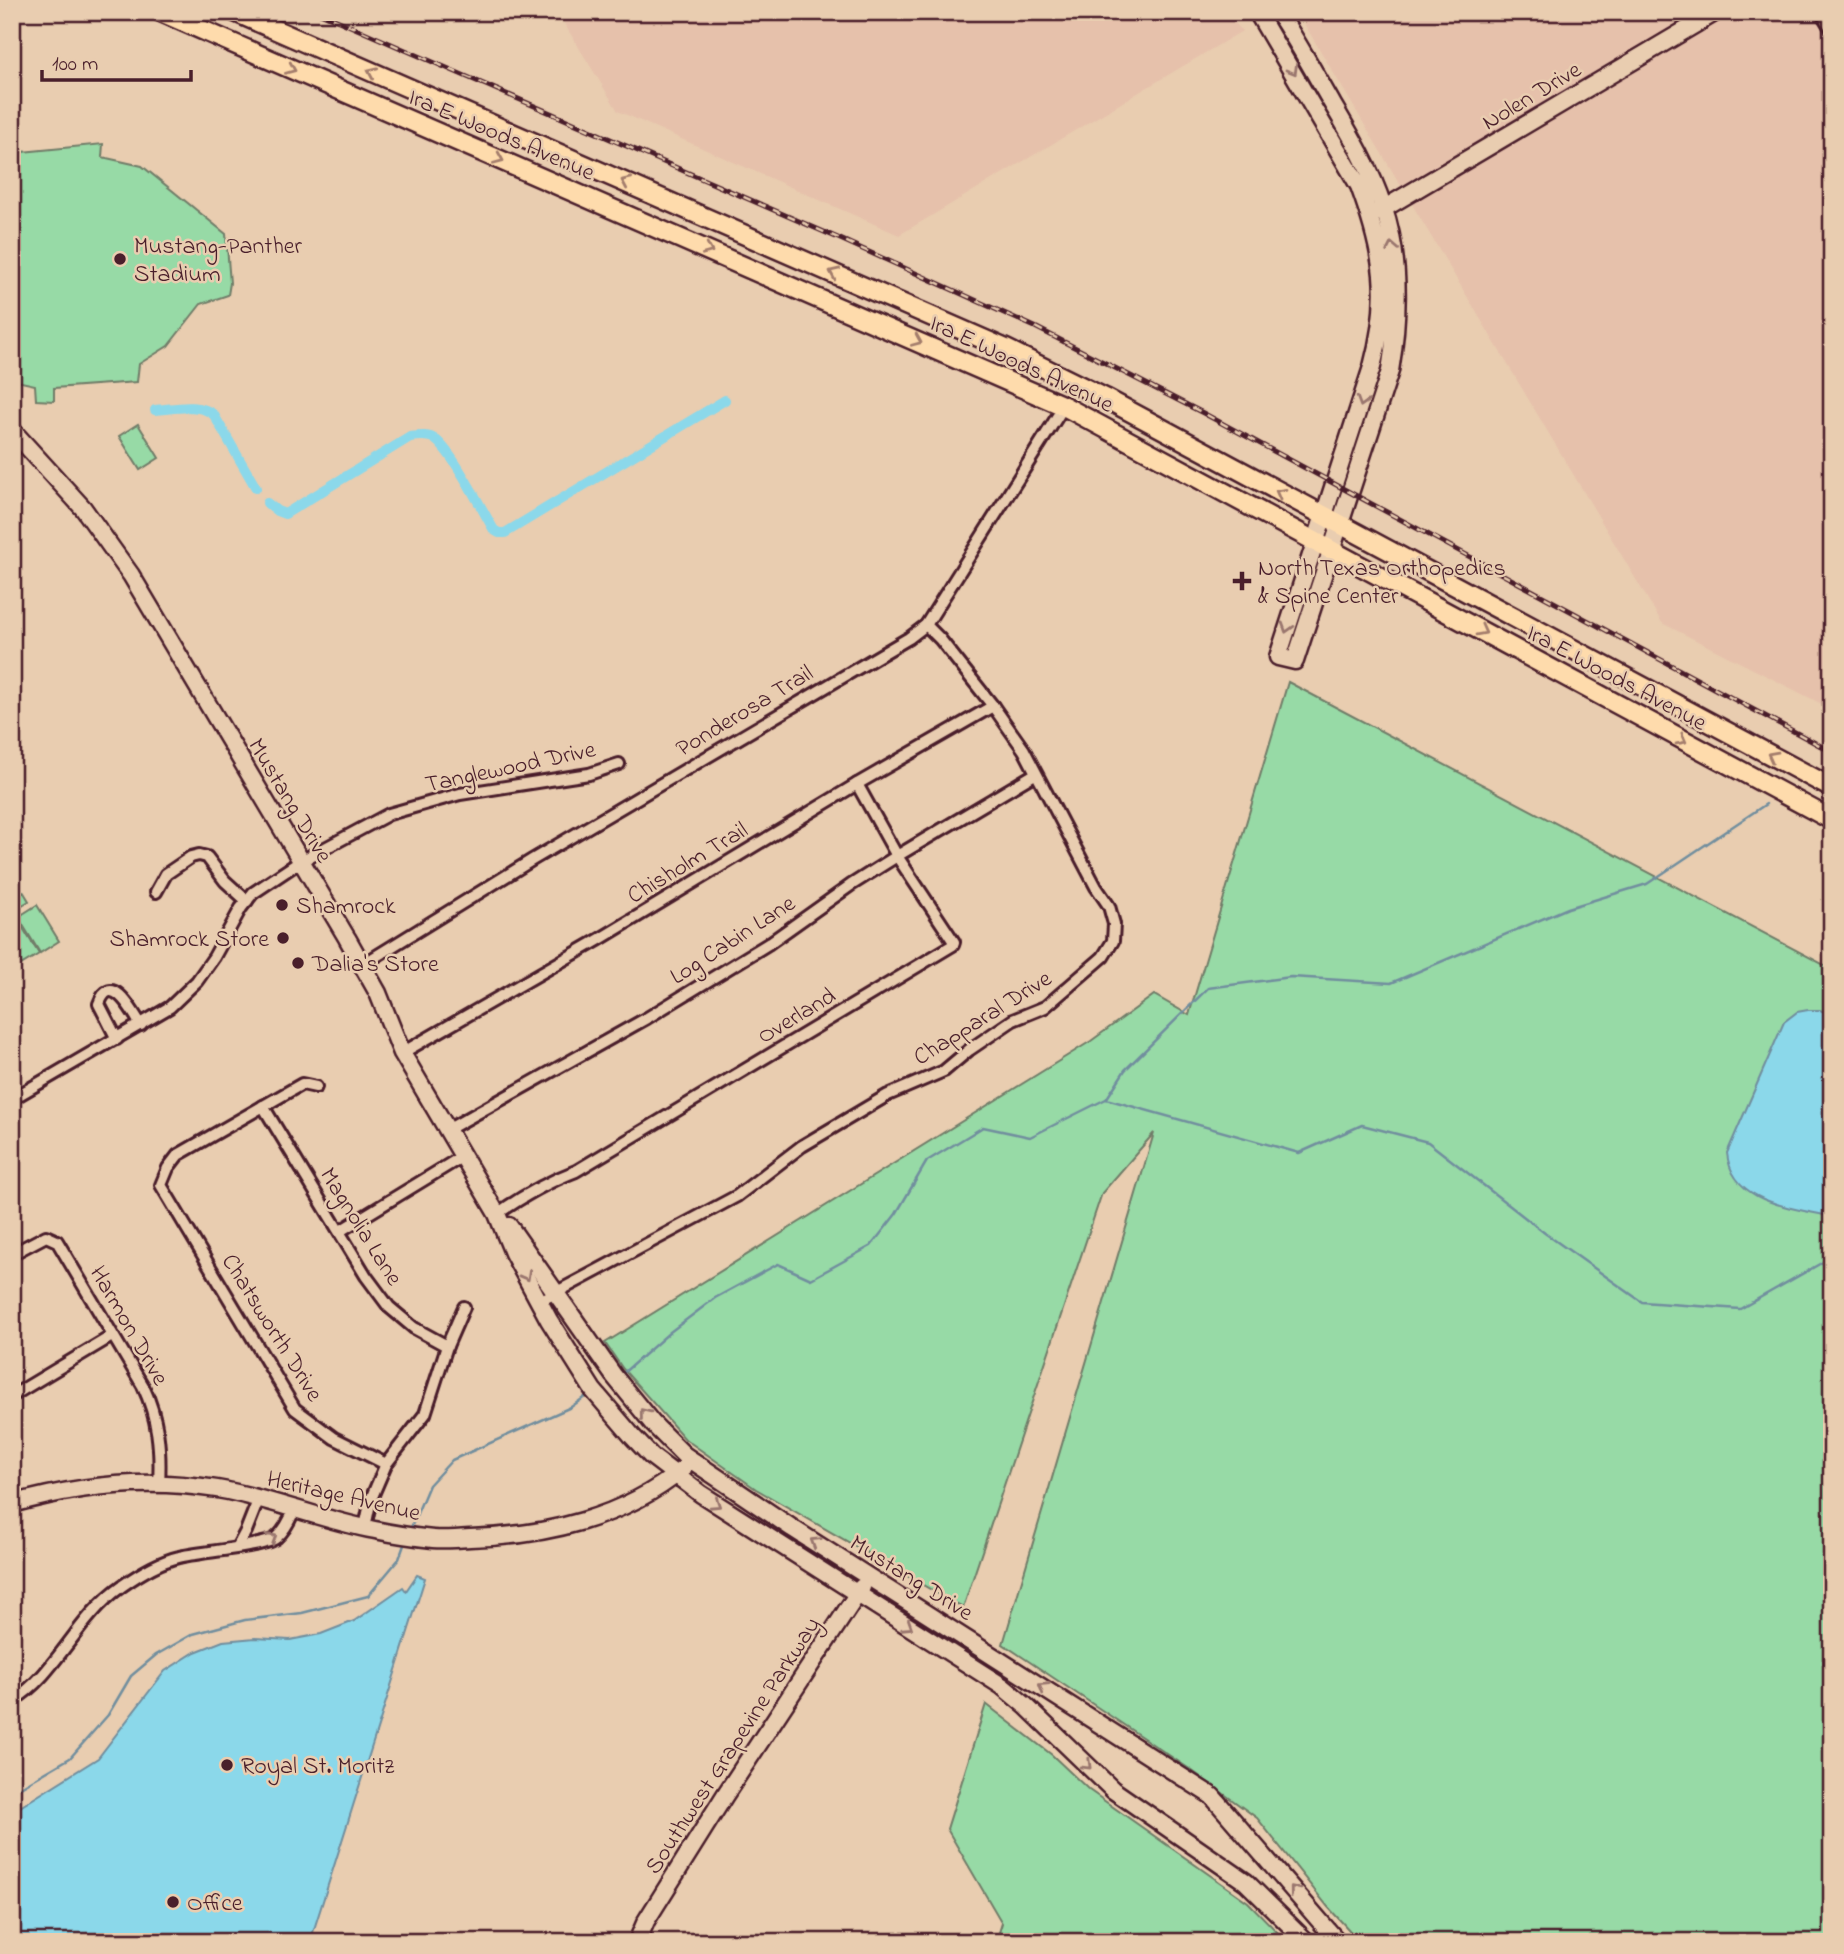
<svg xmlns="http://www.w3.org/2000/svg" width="1844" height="1954" viewBox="0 0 1844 1954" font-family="'Indie Flower',sans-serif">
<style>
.built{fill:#e6c1ab}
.green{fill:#97daa6;stroke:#707c68;stroke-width:2}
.water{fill:#8bd8ea;stroke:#718e9e;stroke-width:2}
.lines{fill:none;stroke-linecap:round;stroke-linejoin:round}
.stream{stroke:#718e9e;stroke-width:2.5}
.canal{stroke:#8bd8ea;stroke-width:10}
.street-casing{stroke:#4a1f2b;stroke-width:16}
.secondary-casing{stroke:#4a1f2b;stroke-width:21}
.primary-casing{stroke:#4a1f2b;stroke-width:23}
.street{stroke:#e9cdb0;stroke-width:10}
.secondary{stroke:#e9cdb0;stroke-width:16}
.primary{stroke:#fedbac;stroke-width:18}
.rail-casing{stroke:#4a1f2b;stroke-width:5}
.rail{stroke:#e9cdb0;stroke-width:2.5;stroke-dasharray:8;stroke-linecap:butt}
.oneway{stroke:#a47d6c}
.oneway2{stroke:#9a766e}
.poi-dot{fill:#4a1f2b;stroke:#e9cdb0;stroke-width:2.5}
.labels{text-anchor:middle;stroke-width:5;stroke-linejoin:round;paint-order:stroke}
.street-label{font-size:24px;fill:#4a1f2b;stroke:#e9cdb0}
.poi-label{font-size:24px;fill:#4a1f2b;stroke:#e9cdb0;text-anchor:start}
</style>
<rect width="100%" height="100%" fill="#e9cdb0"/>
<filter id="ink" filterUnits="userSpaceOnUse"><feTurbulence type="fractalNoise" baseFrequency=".0143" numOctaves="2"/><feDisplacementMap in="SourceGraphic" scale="14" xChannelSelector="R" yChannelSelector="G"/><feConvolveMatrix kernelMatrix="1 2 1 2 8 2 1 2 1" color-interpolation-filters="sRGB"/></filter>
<g filter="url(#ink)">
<g class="built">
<polygon points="557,12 1226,12 1242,31 899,235 618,111"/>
<polygon points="1311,12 1832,12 1832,709 1662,623 1302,20"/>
</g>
<g class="green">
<polygon points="103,144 102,157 142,166 226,234 230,283 228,295 201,304 168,346 139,364 137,382 54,388 54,401 36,400 35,385 12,380 12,153"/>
<polygon points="138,424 159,458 140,470 119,436"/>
<polygon points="1288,682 1832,969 1832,1942 1360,1942 1328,1907 1257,1818 1191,1770 1003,1644 1154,1133 1102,1193 963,1608 756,1489 685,1439 623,1369 605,1343 1091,1041 1154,995 1189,1015"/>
<polygon points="23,891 29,901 12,911 12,897"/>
<polygon points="37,905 59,941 40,953 18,917"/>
<polygon points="16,917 39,954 19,966 12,954 12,920"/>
<polygon points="986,1704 1052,1755 1089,1790 1248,1902 1287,1942 996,1942 1002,1923 947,1829"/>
</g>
<g class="water">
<path d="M1808 1010H1820L1832 1015V1217C1792 1207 1732 1204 1727 1153L1784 1022 1797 1012Z"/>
<polygon points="417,1575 425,1578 310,1942 12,1942 12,1812 98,1758 165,1671 195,1652 223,1641 255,1638 290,1640 321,1634 354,1621 403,1587 406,1591"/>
</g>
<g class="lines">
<g class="stream">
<polyline points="1107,1098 1125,1070 1208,988 1291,977 1391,983 1568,908 1647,884 1766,804"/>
<polyline points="621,1375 670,1332 715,1298 778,1264 811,1279 871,1246 896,1214 927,1161 983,1127 1030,1137 1106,1099 1299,1153 1362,1125 1428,1142 1546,1234 1642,1302 1740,1309 1832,1257"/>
<polyline points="410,1530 429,1485 452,1460 571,1407 589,1394"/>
<polyline points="12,1792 70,1758 108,1715 131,1676 156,1655 193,1634 245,1620 302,1613 368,1596 399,1559 405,1542"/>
</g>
<g class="canal">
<path d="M155 410C173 409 199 402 214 415L256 488"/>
<path d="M267 503 277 511 285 514 410 437C418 436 429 434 436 440 454 454 481 508 494 530L499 533H505L725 400"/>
</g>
<g class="street-casing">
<g id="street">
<polyline points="1821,12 1832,30"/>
<polyline points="156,892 166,874 191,857 199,855 207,857 225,881 247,901"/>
<polyline points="362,965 532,860 909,638 926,625 1064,406"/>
<path d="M117 1039 99 1004C111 970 133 1012 141 1025"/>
<polyline points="402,1053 600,939 857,784 993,706"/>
<polyline points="316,1087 302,1084 178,1155 168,1168 161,1185 295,1409 334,1438 386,1464"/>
<polyline points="12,1099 170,1007 197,981 214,957 241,908 253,893 301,861 389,814 460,794 589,774 619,764"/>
<polyline points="263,1106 366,1276 389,1307 414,1328 447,1346"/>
<polyline points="447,1130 647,1018 768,944 851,885 897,856 1035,774"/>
<path d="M497 1214C523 1196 547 1182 576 1171L953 945 954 942 897 856 857 784"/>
<polyline points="340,1231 463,1156"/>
<path d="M12 1254 46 1236 57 1241 143 1386C158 1418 161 1448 159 1484"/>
<polyline points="540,1301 737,1196 802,1146 888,1095 944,1071 969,1050 1013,1020 1045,1007 1103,957 1113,941 1114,924 1109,906 1096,887 1024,750 993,706 940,639 926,625"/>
<polyline points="12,1396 112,1336"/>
<polyline points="365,1527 371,1499 386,1464 425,1414 447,1346 464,1307"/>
<polyline points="238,1546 246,1531 259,1498"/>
<path d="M12 1701C58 1673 75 1619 122 1586 139 1574 158 1562 179 1557 198 1552 267 1547 277 1537 285 1530 290 1520 294 1510"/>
</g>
</g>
<g class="secondary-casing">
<g id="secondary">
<path d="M1257 12 1359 186C1384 254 1391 296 1372 367L1278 657 1295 661 1390 371C1399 317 1401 258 1383 206 1371 170 1352 137 1333 105 1315 74 1298 42 1278 12"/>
<polyline points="1378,212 1716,12"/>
<polyline points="12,430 83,508 131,575 347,938 378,993 402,1053 497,1214 513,1253 549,1320 593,1390 633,1437 651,1456 701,1494 1002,1686 1026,1706 1113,1790 1246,1882 1307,1942"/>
<polyline points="509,1226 614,1376 653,1424 684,1455 792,1528 1212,1796 1338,1942"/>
<path d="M12 1504C78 1485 149 1478 217 1489 271 1498 321 1520 375 1530 394 1534 414 1537 433 1539 445 1540 458 1539 470 1538 545 1536 624 1518 683 1469"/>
<polyline points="637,1942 646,1921 725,1795 862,1587"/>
</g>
</g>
<g class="primary-casing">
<g id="primary">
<polyline points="161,12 1064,406 1832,820"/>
<polyline points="235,12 1006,349 1105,398 1832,788"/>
</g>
</g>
<use href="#street" class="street"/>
<use href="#secondary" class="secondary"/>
<use href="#primary" class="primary"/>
<g class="rail-casing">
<polyline id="rail" points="318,12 838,238 1035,327 1203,413 1832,752"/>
</g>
<use href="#rail" class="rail"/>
</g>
<defs><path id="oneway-chevron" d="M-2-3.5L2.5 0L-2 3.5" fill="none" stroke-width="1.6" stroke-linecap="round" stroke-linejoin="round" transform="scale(1.75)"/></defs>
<g class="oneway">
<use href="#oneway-chevron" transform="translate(291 69) rotate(23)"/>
<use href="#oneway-chevron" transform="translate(372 72) rotate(-156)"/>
<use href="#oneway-chevron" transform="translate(499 159) rotate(23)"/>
<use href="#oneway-chevron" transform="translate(626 182) rotate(-156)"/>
<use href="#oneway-chevron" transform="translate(708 250) rotate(23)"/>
<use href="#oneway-chevron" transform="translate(834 273) rotate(-156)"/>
<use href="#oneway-chevron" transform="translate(917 341) rotate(23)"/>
<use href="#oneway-chevron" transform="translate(1280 493) rotate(-151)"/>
<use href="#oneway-chevron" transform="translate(1482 631) rotate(28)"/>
<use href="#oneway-chevron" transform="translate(1682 740) rotate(28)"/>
<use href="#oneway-chevron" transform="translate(1772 756) rotate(-152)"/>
</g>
<g class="oneway2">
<use href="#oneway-chevron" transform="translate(1293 70) rotate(60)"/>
<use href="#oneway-chevron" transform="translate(1392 247) rotate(-101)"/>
<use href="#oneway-chevron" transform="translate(1362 402) rotate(107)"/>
<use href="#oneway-chevron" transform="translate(1287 628) rotate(107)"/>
<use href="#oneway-chevron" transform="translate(526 1276) rotate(61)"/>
<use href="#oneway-chevron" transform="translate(644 1413) rotate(-129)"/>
<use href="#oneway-chevron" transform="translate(716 1504) rotate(33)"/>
<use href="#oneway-chevron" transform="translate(272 1538) rotate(-33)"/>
<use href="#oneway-chevron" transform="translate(815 1542) rotate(-148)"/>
<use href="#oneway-chevron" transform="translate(908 1626) rotate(33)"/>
<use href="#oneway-chevron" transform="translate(1043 1687) rotate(-148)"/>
<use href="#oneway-chevron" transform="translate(1087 1765) rotate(44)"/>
<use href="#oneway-chevron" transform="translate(1294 1890) rotate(-129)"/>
</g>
</g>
<g class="poi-dot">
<circle cx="120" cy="259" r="7"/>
<path d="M1238.5 570.5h7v7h7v7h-7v7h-7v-7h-7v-7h7z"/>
<circle cx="282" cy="905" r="7"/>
<circle cx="283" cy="938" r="7"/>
<circle cx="298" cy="963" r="7"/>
<circle cx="227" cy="1765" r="7"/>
<circle cx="173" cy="1902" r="7"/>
</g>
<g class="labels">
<g class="street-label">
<text transform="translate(1531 95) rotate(-31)" y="8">Nolen Drive</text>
<text transform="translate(502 134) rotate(23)" y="8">Ira E Woods Avenue</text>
<text transform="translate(1022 363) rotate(25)" y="8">Ira E Woods Avenue</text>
<text transform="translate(1617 677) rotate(28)" y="8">Ira E Woods Avenue</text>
<text transform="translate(744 710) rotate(-31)" y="8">Ponderosa Trail</text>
<text transform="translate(510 766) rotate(-12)" y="8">Tanglewood Drive</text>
<text transform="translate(291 800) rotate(59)" y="8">Mustang Drive</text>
<text transform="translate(687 862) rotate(-31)" y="8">Chisholm Trail</text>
<text transform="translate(732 939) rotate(-33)" y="8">Log Cabin Lane</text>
<text transform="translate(796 1015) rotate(-31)" y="8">Overland</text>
<text transform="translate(982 1017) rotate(-32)" y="8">Chapparal Drive</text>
<text transform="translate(362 1226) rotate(58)" y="8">Magnolia Lane</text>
<text transform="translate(130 1325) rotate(60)" y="8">Harmon Drive</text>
<text transform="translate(273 1327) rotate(58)" y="8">Chatsworth Drive</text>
<text transform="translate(344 1495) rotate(13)" y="8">Heritage Avenue</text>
<text transform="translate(912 1577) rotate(32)" y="8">Mustang Drive</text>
<text transform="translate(732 1745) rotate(-57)" y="8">Southwest Grapevine Parkway</text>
</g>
<g class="poi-label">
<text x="134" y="253">Mustang-Panther<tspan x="134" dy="28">Stadium</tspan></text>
<text x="1258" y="575">North Texas Orthopedics<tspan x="1258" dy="28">&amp; Spine Center</tspan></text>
<text x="296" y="913">Shamrock</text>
<text x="269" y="946" text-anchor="end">Shamrock Store</text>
<text x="312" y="971">Dalia's Store</text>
<text x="241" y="1773">Royal St. Moritz</text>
<text x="187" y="1910">Office</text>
</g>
</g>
<rect width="1844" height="1954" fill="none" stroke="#e9cdb0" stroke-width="42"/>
<rect x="21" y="21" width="1802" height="1912" fill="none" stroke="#4a1f2b" stroke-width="2.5" filter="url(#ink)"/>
<path d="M42 70v10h149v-10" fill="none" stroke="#4a1f2b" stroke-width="3.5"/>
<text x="52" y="70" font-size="21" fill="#4a1f2b" stroke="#e9cdb0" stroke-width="5" paint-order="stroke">100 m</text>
</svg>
